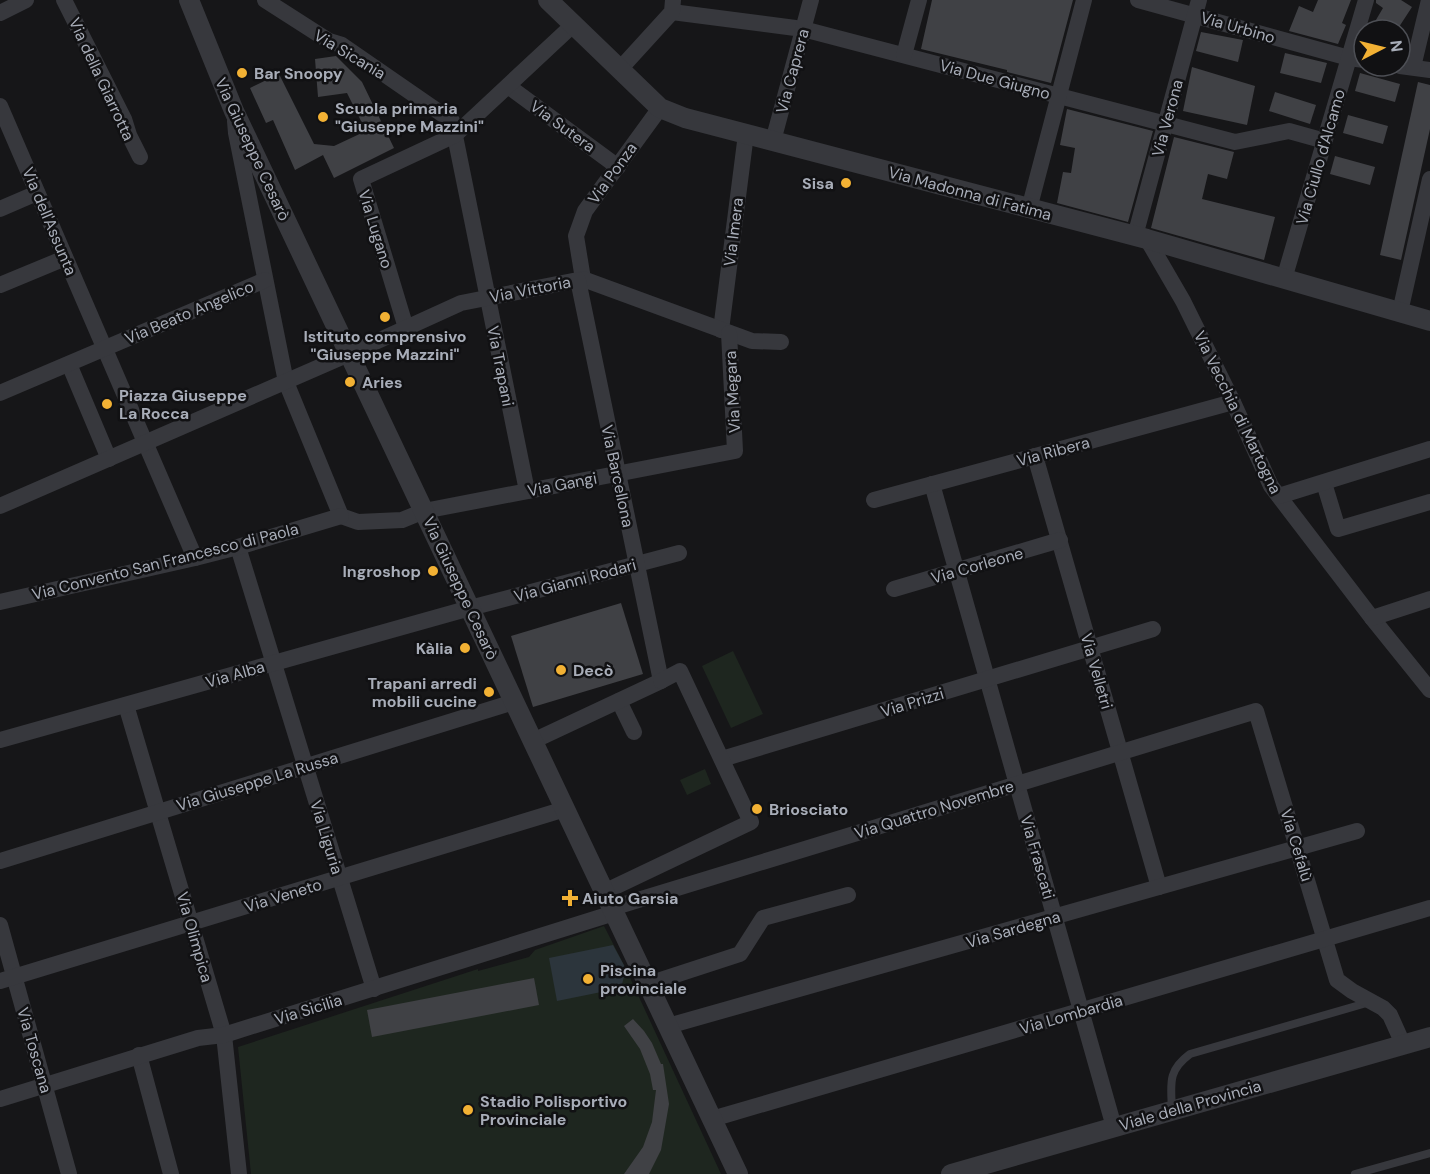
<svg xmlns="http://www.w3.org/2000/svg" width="1430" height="1174" viewBox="0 0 1430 1174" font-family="'DM Sans',sans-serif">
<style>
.green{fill:#1e261f}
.water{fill:#2c353c}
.building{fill:#404145}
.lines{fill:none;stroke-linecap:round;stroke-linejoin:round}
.service{stroke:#37383d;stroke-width:8}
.minor{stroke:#37383d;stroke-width:16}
.tertiary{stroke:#37383d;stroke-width:20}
.poi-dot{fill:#f2b134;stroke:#111113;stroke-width:2}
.labels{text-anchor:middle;stroke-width:5;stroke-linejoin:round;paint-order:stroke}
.street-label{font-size:16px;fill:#a8adb8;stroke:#111113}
.poi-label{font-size:16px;font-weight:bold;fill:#a8adb8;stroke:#111113;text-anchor:start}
</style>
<rect width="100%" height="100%" fill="#161618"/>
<g class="green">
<polygon points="733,651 763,714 731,728 702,666"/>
<polygon points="705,769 711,784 687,795 680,780"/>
<polygon points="604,926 626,969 721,1174 251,1174 238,1047 478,969 478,971 529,957 535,950"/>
</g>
<polygon class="water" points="613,945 626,969 621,988 557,1001 549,958"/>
<g class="building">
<polygon points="932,0 1073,0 1051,83 1007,72 1007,70 921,49"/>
<polygon points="1318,0 1351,0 1342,23 1346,25 1338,44 1289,31 1299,6 1313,12"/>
<polygon points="1376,0 1401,0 1412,7 1397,30 1370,30 1383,8 1376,3"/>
<polygon points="1201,32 1243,40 1238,62 1196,51"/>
<polygon points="1285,53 1327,63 1321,83 1280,73"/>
<polygon points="336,56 362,82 394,148 334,178 323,155 295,170 273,120 266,123 250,88 279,74 314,144 334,146 366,131 347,93 318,97 315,59"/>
<polygon points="1192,67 1255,86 1247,125 1183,111"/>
<polygon points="1360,73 1400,84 1395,102 1355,91"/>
<polygon points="1418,82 1430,85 1430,129 1401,260 1380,255"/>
<polygon points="1275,92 1316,105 1310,124 1269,111"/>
<polygon points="1067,109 1153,131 1128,222 1057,203 1063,172 1071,173 1075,148 1060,145"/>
<polygon points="1348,115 1388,126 1383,144 1343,133"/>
<polygon points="1174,137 1234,152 1227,179 1208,174 1202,199 1275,217 1264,260 1151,228"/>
<polygon points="1335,156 1375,167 1370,185 1330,174"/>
<polygon points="621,603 643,674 533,707 511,636"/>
<polygon points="534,978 539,1005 372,1037 367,1010"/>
<polygon points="633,1019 644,1031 652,1043 661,1064 663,1064 669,1104 661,1150 649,1174 624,1174 643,1147 652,1122 656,1090 653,1090 650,1074 640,1049 624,1026"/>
</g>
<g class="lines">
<g class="service">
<path d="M1172 1110C1171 1084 1167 1071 1190 1054L1370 1002"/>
<polyline points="1355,1174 1430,1153"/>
</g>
<g class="minor">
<polyline points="64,0 124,119 129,135 140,157"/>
<polyline points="265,0 329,41 342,45 452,121 527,491"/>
<polyline points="1138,0 1349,58 1364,60"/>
<polyline points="672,12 803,29 1235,142 1289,131 1325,141"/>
<polyline points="0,13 26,0"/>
<polyline points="904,55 919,0"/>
<polyline points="1400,66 1430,70"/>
<polyline points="1413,67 1429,0"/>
<polyline points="620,69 672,12 673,0"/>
<polyline points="508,86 618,167"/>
<polyline points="0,106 195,558"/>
<polyline points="235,121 236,133 286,382 341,516"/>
<polyline points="773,141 811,0"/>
<polyline points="0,209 37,193"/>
<polyline points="1029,209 1084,0"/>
<polyline points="1135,236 1199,0"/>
<polyline points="1147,239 1183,301 1233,402 1271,486 1372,618 1430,690"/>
<polyline points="583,279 576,236 585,211 660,108"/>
<polyline points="1284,279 1366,0"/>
<polyline points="0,285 65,258"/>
<polyline points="1400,312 1430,179"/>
<polyline points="406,328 361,179 455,135 574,24"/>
<polyline points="721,330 746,134"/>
<polyline points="69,364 109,459"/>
<polyline points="0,393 265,280"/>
<polyline points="1035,456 1159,887"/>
<polyline points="1324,483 1338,529 1430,502"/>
<polyline points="932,484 1114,1127"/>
<polyline points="1279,496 1430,449"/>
<polyline points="874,500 1233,402"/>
<polyline points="0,506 349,354 461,303 583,279 752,341 781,342"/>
<polyline points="341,516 358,522 402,520 424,511 735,451 729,333"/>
<polyline points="238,547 374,989"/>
<polyline points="894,589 1060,540"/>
<polyline points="0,602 195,558 238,547 341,516"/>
<polyline points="1372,618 1430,599"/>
<polyline points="619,701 634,732"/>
<polyline points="126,705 224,1035 239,1174"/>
<polyline points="0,740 470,608 679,553"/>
<polyline points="533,741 661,681 578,280"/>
<polyline points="722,759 1153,629"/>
<polyline points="0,861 514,702"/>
<polyline points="604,892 751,822 680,671 661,681"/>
<polyline points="612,908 1256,711 1337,980 1352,991 1383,1008 1390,1015 1403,1044"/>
<polyline points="0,925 69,1174"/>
<polyline points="0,981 565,809"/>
<polyline points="648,984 740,954 763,918 848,895"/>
<polyline points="668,1026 1357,831"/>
<polyline points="139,1055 171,1174"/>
<polyline points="0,1099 198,1038 224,1035 614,913"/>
<polyline points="712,1119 1430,908"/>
</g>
<g class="tertiary">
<polyline points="189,0 234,111 738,1174"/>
<polyline points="548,0 660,108 685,118 1147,239 1430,321"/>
<polyline points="951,1174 1430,1037"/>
</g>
</g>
<g class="poi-dot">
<circle cx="242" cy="73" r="6"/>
<circle cx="323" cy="117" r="6"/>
<circle cx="846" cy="183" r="6"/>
<circle cx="385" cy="317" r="6"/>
<circle cx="350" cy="382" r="6"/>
<circle cx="107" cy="404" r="6"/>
<circle cx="433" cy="571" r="6"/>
<circle cx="465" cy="648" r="6"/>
<circle cx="561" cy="670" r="6"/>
<circle cx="489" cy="692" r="6"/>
<circle cx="757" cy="809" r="6"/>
<path d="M567 889h6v6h6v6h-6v6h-6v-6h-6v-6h6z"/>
<circle cx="588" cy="979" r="6"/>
<circle cx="468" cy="1110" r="6"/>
</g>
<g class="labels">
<g class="street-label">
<text transform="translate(1238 27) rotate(16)" y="6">Via Urbino</text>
<text transform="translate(350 54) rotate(31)" y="6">Via Sicania</text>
<text transform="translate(792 71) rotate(-75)" y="6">Via Caprera</text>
<text transform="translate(102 79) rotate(65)" y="6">Via della Giarrotta</text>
<text transform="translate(995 79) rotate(15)" y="6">Via Due Giugno</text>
<text transform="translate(1167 118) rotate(-75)" y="6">Via Verona</text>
<text transform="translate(563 126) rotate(36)" y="6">Via Sutera</text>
<text transform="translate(253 149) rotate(65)" y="6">Via Giuseppe Cesarò</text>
<text transform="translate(1320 157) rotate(-74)" y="6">Via Ciullo d'Alcamo</text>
<text transform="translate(612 173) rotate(-54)" y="6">Via Ponza</text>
<text transform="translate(970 193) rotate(15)" y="6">Via Madonna di Fatima</text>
<text transform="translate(50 221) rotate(67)" y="6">Via dell'Assunta</text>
<text transform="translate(376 229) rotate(73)" y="6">Via Lugano</text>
<text transform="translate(733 232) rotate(-83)" y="6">Via Imera</text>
<text transform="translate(530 289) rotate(-11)" y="6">Via Vittoria</text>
<text transform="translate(189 312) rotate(-23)" y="6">Via Beato Angelico</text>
<text transform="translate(501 366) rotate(79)" y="6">Via Trapani</text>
<text transform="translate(732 392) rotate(-93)" y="6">Via Megara</text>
<text transform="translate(1238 412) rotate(64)" y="6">Via Vecchia di Martogna</text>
<text transform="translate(1053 451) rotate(-15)" y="6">Via Ribera</text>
<text transform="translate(618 476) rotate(78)" y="6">Via Barcellona</text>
<text transform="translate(562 484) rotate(-11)" y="6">Via Gangi</text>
<text transform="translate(165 561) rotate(-14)" y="6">Via Convento San Francesco di Paola</text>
<text transform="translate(977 565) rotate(-16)" y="6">Via Corleone</text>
<text transform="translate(575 580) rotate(-15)" y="6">Via Gianni Rodari</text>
<text transform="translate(461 588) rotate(65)" y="6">Via Giuseppe Cesarò</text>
<text transform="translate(1097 671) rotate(74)" y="6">Via Velletri</text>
<text transform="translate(235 674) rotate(-16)" y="6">Via Alba</text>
<text transform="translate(912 702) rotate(-17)" y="6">Via Prizzi</text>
<text transform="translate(257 781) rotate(-17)" y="6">Via Giuseppe La Russa</text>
<text transform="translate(934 809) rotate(-17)" y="6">Via Quattro Novembre</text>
<text transform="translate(327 837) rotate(73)" y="6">Via Liguria</text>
<text transform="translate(1297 845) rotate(73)" y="6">Via Cefalù</text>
<text transform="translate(1038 857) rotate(74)" y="6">Via Frascati</text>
<text transform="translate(283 895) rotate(-17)" y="6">Via Veneto</text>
<text transform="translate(1013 929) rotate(-16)" y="6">Via Sardegna</text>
<text transform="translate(195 937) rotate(74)" y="6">Via Olimpica</text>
<text transform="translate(308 1009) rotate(-17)" y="6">Via Sicilia</text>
<text transform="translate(1071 1014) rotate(-16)" y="6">Via Lombardia</text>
<text transform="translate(35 1050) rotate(74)" y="6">Via Toscana</text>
<text transform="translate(1190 1105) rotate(-16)" y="6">Viale della Provincia</text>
</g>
<g class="poi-label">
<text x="254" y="79">Bar Snoopy</text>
<text x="335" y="114">Scuola primaria<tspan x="335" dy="18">"Giuseppe Mazzini"</tspan></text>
<text x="834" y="189" text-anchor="end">Sisa</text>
<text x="385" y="342" text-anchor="middle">Istituto comprensivo<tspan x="385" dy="18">"Giuseppe Mazzini"</tspan></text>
<text x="362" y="388">Aries</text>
<text x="119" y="401">Piazza Giuseppe<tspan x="119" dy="18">La Rocca</tspan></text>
<text x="421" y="577" text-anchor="end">Ingroshop</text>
<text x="453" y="654" text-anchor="end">Kàlia</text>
<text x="573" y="676">Decò</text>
<text x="477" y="689" text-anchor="end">Trapani arredi<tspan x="477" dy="18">mobili cucine</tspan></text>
<text x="769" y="815">Briosciato</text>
<text x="582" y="904">Aiuto Garsia</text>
<text x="600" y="976">Piscina<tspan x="600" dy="18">provinciale</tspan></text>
<text x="480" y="1107">Stadio Polisportivo<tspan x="480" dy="18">Provinciale</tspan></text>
</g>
</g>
<g transform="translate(1382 48) rotate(83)"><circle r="28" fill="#111113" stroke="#4d4f55" stroke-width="1.5"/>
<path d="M0-4.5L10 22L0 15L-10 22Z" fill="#f2b134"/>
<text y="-9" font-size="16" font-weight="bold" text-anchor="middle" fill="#a8adb8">N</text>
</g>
</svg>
